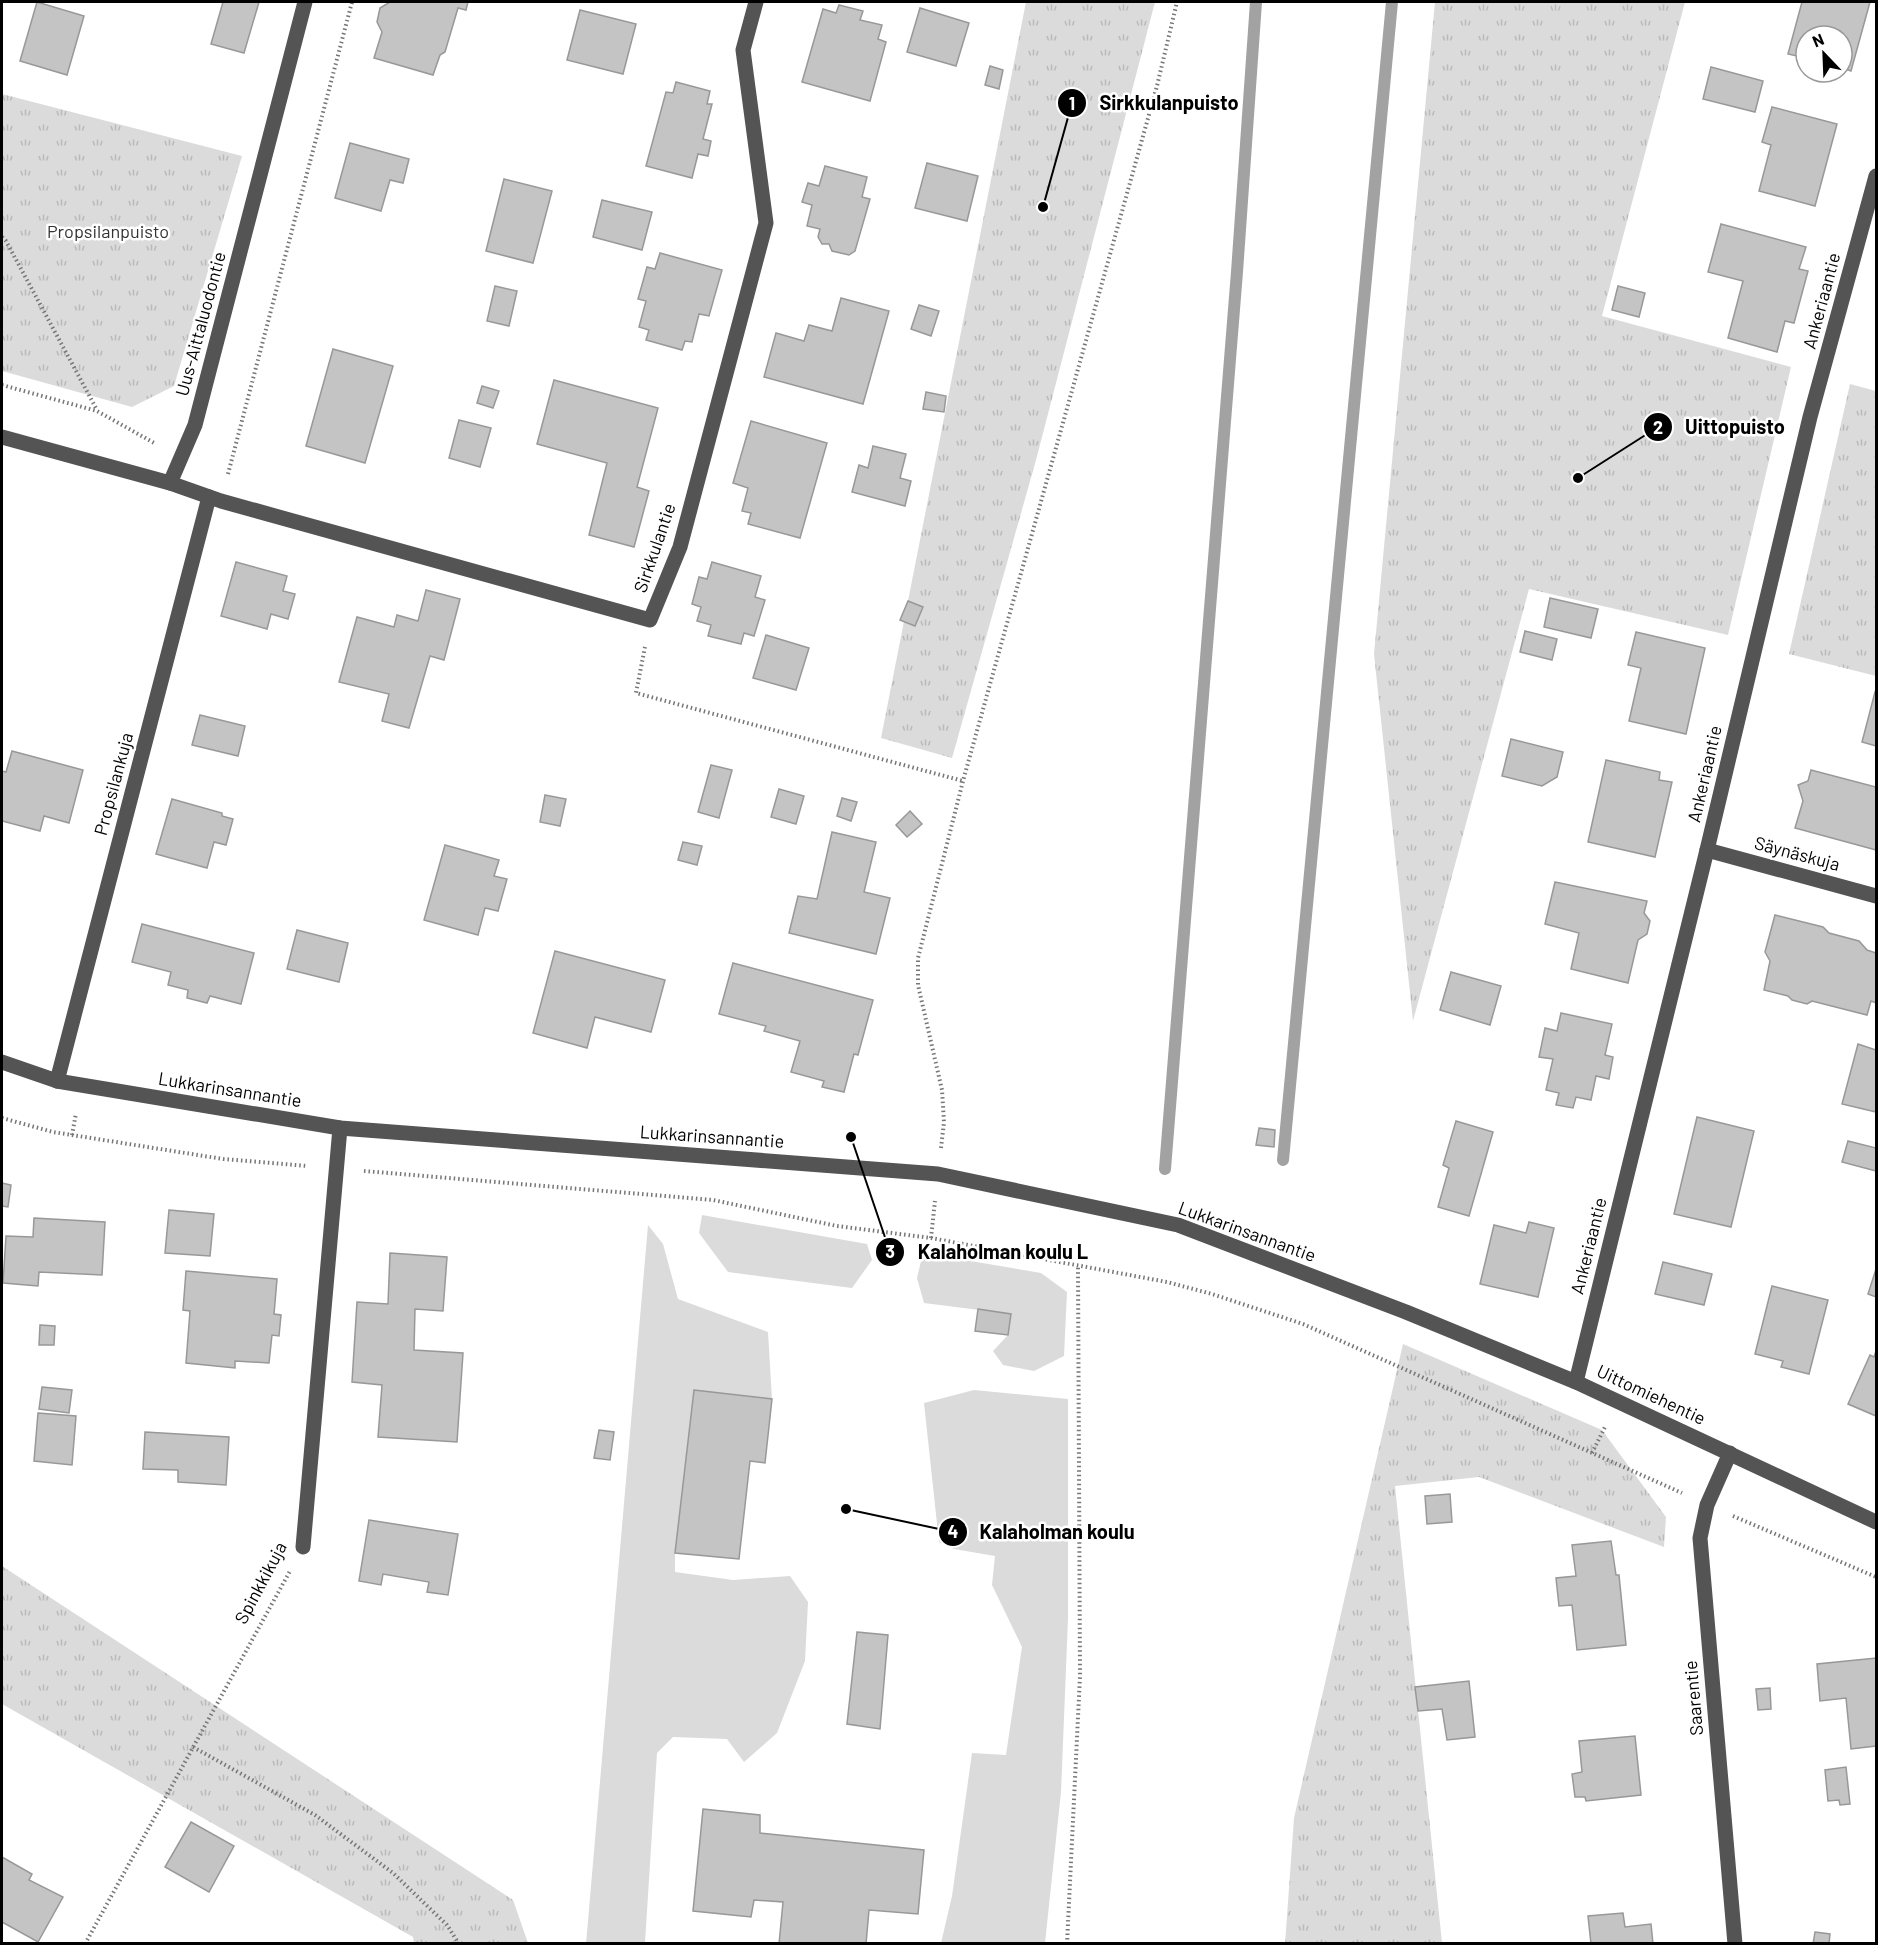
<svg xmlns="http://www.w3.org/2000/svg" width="1878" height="1945" viewBox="0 0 1878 1945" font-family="Barlow,sans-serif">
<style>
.grass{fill:#dbdbdb}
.park{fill:url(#park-tufts)}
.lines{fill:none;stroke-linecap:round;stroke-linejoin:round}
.stream{stroke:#a2a2a2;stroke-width:12}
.building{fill:#c4c4c4;stroke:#989898;stroke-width:1.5}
.path{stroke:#767676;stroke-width:4;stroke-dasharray:1.5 3;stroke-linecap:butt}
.minor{stroke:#545454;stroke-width:15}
.labels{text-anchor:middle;stroke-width:5;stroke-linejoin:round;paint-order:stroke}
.park-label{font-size:18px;fill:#323232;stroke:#fff}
.street-label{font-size:18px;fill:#000;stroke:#fff}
.leader{fill:none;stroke:#000;stroke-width:2}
.callout-dot{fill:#000;stroke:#fff;stroke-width:2}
.mark-label{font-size:18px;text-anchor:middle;font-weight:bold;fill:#fff}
.callout-label{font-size:20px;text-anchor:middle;font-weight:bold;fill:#000;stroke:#fff;stroke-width:5;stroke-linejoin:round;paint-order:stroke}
</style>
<defs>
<pattern id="park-tufts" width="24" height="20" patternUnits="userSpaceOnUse" patternTransform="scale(1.5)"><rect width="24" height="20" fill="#dbdbdb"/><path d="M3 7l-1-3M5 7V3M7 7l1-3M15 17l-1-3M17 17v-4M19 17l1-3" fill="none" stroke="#bababa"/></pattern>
</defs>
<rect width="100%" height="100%" fill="#fff"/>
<g class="grass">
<polygon points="702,1215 867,1244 872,1260 852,1288 728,1272 699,1233"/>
<polygon points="648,1225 663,1244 678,1299 768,1332 772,1399 694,1390 675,1553 675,1572 733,1580 790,1576 808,1602 805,1661 777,1733 744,1762 727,1739 673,1737 657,1753 645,1943 586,1944"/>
<polygon points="923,1253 1041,1273 1067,1292 1064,1356 1034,1371 1003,1365 993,1351 1008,1335 1011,1314 924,1303 917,1278"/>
<polygon points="974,1390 1068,1399 1068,1619 1061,1792 1045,1943 941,1943 952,1896 972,1753 1006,1755 1022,1647 992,1585 995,1556 954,1549 939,1542 924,1403"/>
</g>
<g class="park">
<polygon points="1026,2 1155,2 1036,460 952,758 881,738"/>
<polygon points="1435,2 1685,2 1602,316 1791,367 1728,635 1529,589 1413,1021 1374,654"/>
<polygon points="2,94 242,156 174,386 132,407 2,371"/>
<polygon points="1850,384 1876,391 1876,676 1789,654"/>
<polygon points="1403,1344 1602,1430 1666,1517 1664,1547 1479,1477 1395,1486 1442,1943 1285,1944 1294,1818"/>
<polygon points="2,1566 513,1900 528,1943 414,1943 413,1937 2,1704"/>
</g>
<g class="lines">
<g class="stream">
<polyline points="1283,1160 1392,2"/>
<polyline points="1165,1169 1237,272 1256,2"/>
</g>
</g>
<g class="building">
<polygon points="37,2 84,16 67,75 20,61"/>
<polygon points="223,2 259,2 244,53 211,44"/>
<polygon points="390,2 468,2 466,10 458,8 445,52 440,55 433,75 374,58 382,32 377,22 380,8"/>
<polygon points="1802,2 1870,2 1851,71 1842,68 1842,36 1806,36 1806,58 1788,54"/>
<polygon points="839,5 863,11 860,20 882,25 878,39 886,42 870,101 802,82 823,9 836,13"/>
<polygon points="920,8 969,23 956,66 907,52"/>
<polygon points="580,10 636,24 623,74 567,60"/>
<polygon points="990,66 1003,70 999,89 985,85"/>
<polygon points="1711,67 1763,81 1755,112 1703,99"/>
<polygon points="676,82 710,91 707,104 712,104 703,139 711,141 708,156 698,154 692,178 646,166 666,92 673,93"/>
<polygon points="1772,107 1837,124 1815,206 1759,191 1771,145 1762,142"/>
<polygon points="350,143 409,159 403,183 390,180 381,211 335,198"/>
<polygon points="927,163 978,176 967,221 915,208"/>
<polygon points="825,166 867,177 862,197 870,199 855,251 849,255 832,251 829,244 822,244 818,237 820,229 807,226 812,205 802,202 808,183 819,186"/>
<polygon points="504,179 552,191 533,263 486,251"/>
<polygon points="602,200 652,212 642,250 593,237"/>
<polygon points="1721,224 1806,247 1799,269 1808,271 1794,323 1785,321 1777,352 1728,338 1743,281 1708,272"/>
<polygon points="660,253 722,270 709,316 699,314 692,342 685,341 682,350 646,340 649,330 639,327 646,301 638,299 647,267 655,269"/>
<polygon points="495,286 517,291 509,326 487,321"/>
<polygon points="1618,286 1645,293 1639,317 1612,310"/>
<polygon points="841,298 889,311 863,404 764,377 776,333 804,341 809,325 832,331"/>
<polygon points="919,305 939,311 931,336 911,329"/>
<polygon points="333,349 393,366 365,463 306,446"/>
<polygon points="554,380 658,408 637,487 649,491 634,547 589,535 607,463 537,444"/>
<polygon points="482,386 499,391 493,408 477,403"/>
<polygon points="926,392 946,396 944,412 923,409"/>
<polygon points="459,420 491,428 480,467 449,458"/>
<polygon points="751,421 827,443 800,538 748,524 751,513 742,511 748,488 733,483"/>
<polygon points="873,446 906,454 900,478 911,481 905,506 852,492 859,465 868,468"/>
<polygon points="236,562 287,576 283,591 295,594 288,619 271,614 267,629 221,616"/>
<polygon points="712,562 761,576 755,597 765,600 754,636 744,633 741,644 708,636 711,625 697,621 701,607 692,604 699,577 707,579"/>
<polygon points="426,590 460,599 444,660 430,656 409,728 382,721 389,694 339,682 357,617 394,627 397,615 418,621"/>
<polygon points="1550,598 1598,609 1591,638 1544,627"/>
<polygon points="908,601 923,607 915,626 900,620"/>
<polygon points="1525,631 1557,639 1552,660 1520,652"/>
<polygon points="1636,632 1705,648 1686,734 1629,721 1641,668 1628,665"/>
<polygon points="766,635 809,648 796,690 753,678"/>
<polygon points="1875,692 1876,693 1876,746 1862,742"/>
<polygon points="200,715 245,726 238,756 192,745"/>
<polygon points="1511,739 1563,752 1557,777 1542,786 1502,776"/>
<polygon points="12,751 83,770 69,823 44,816 40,831 2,821 2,771 6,772"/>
<polygon points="1606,760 1660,772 1659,780 1672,782 1655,857 1588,842"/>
<polygon points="711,765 732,770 719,818 698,812"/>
<polygon points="1811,770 1876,787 1876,850 1795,828 1803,801 1798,785 1808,781"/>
<polygon points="779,789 804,796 796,824 771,817"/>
<polygon points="545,795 566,799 560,826 540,822"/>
<polygon points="842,798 857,802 851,821 837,816"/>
<polygon points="172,799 222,813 222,816 233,819 226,845 214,842 207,868 156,854"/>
<polygon points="910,811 922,824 907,837 896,825"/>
<polygon points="832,832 876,842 864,892 890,898 876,954 789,933 798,896 817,899"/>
<polygon points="683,842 702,846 697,865 678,860"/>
<polygon points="445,845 499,860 494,876 507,879 498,911 485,908 478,935 424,920"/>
<polygon points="1555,882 1647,901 1644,913 1650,921 1647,934 1638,940 1628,983 1571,969 1579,933 1545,924"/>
<polygon points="1775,915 1823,927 1829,933 1859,941 1867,950 1876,953 1876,1003 1871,1001 1867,1015 1812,1001 1807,1004 1792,1000 1788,996 1764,990 1770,961 1765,952"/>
<polygon points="142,924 254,953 241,1004 210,996 207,1003 187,998 188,990 168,985 171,972 132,962"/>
<polygon points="297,930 348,943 339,982 287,969"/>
<polygon points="555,951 665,980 651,1032 595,1017 587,1048 533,1033"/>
<polygon points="733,963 873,1000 858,1055 854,1054 844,1092 822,1087 824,1081 791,1072 800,1041 764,1031 766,1026 719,1014"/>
<polygon points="1451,972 1501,986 1490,1025 1440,1010"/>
<polygon points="1561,1013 1612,1024 1605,1055 1613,1057 1609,1079 1596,1076 1591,1100 1576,1097 1573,1108 1556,1105 1559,1093 1546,1090 1553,1059 1539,1057 1545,1028 1557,1031"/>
<polygon points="1858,1044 1876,1050 1876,1112 1842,1104"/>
<polygon points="1697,1117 1754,1131 1731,1227 1674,1214"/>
<polygon points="1456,1121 1493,1132 1469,1216 1438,1207 1449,1168 1443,1165"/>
<polygon points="1259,1128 1275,1130 1274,1147 1256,1145"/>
<polygon points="1848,1141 1876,1148 1876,1171 1842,1162"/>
<polygon points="2,1183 11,1185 8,1207 2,1206"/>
<polygon points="169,1210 214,1214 210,1256 165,1253"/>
<polygon points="34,1218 105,1222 102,1275 39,1272 38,1286 3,1283 6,1236 33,1237"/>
<polygon points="1529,1222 1554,1228 1538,1297 1480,1284 1494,1225 1526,1233"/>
<polygon points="390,1253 447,1257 443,1311 415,1309 414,1350 463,1353 457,1442 378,1437 382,1385 352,1382 357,1302 388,1304"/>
<polygon points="1663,1262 1712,1274 1704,1305 1655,1294"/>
<polygon points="1876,1269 1876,1297 1868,1294"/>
<polygon points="186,1271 277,1279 274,1314 281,1315 279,1336 272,1335 269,1363 235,1361 235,1368 186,1363 190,1311 183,1310"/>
<polygon points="1772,1286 1828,1300 1809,1374 1781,1367 1783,1361 1755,1354"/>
<polygon points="978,1309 1011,1314 1008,1335 975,1331"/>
<polygon points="40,1325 55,1326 54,1345 39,1345"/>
<polygon points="1876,1351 1876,1416 1848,1404 1870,1355 1874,1357"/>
<polygon points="42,1387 72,1390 69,1413 39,1409"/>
<polygon points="694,1390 772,1399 765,1463 750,1461 739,1559 675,1553"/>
<polygon points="38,1413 76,1416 72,1465 34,1461"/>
<polygon points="599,1430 614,1432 610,1460 594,1458"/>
<polygon points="145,1432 229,1437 226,1485 178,1482 178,1470 143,1469"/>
<polygon points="1450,1494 1452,1522 1427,1524 1425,1496"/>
<polygon points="369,1520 458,1534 448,1595 427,1592 429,1582 383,1574 381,1585 359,1581"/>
<polygon points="1611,1541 1616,1575 1619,1575 1626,1645 1577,1650 1572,1605 1559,1606 1556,1578 1576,1576 1572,1545"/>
<polygon points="857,1632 888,1635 880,1729 847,1724"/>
<polygon points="1876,1658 1876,1746 1851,1749 1846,1698 1820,1701 1817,1664"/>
<polygon points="1469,1681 1475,1737 1447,1740 1442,1709 1418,1711 1415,1687"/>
<polygon points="1770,1688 1771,1709 1758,1710 1756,1689"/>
<polygon points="1635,1736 1641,1795 1586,1801 1585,1797 1575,1797 1572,1774 1582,1772 1579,1741"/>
<polygon points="1846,1767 1850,1804 1840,1805 1839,1800 1828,1801 1825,1770"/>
<polygon points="703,1809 760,1815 760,1833 924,1850 918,1914 869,1910 866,1944 779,1944 783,1902 754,1900 751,1917 693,1911"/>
<polygon points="191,1822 234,1846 209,1892 165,1867"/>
<polygon points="2,1857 32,1874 29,1880 63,1897 38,1942 2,1922"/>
<polygon points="1623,1913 1625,1927 1651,1924 1653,1944 1591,1944 1588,1916"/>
<polygon points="1815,1932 1830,1934 1829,1944 1813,1944"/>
</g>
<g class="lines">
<g class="path">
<polyline points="2,237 6,241 97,410"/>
<polyline points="2,385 97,411 156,444"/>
<polyline points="228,474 352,2"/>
<polyline points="645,647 636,693 963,781"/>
<polyline points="2,1118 53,1132 72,1135 223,1159 308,1166"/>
<polyline points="72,1135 76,1113"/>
<polyline points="941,1148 944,1122 942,1090 918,985 918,958 963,781 1157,86 1177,2"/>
<polyline points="364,1171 713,1200 837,1226 931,1238 1167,1282 1212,1294 1303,1324 1682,1493"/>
<polyline points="931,1238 935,1201"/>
<polyline points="1592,1453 1605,1427"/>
<polyline points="1733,1516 1876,1577"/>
<polyline points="193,1747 315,1815 393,1873 447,1925 459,1944"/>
<polyline points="85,1944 290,1571"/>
<polyline points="1067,1944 1080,1676 1078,1267"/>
</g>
<g class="minor">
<polyline points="2,437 170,483 195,425 305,2"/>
<polyline points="170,483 221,501 650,620 680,547 766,223 743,50 756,2"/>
<polyline points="1707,850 1876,896"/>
<polyline points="2,1062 57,1081 340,1128 938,1174 1178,1225 1406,1312 1576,1382 1876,1522"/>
<polyline points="57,1081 209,497"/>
<polyline points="1576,1382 1707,850 1810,417 1876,176"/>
<polyline points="1730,1453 1707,1505 1700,1538 1735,1944"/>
<polyline points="303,1547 340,1128"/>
</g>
</g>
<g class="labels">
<g class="park-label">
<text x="108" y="238">Propsilanpuisto</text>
</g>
<g class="street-label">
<text transform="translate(1822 301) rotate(-75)" y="6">Ankeriaantie</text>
<text transform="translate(201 324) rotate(-75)" y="6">Uus-Aittaluodontie</text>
<text transform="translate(655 548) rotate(-71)" y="6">Sirkkulantie</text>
<text transform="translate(1705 774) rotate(-77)" y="6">Ankeriaantie</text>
<text transform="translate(114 784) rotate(-75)" y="6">Propsilankuja</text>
<text transform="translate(1797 854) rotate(15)" y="6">Säynäskuja</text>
<text transform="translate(230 1090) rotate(9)" y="6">Lukkarinsannantie</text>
<text transform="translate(712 1137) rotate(4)" y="6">Lukkarinsannantie</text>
<text transform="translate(1247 1232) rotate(20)" y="6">Lukkarinsannantie</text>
<text transform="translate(1589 1246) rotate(-76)" y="6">Ankeriaantie</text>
<text transform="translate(1651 1395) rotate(25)" y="6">Uittomiehentie</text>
<text transform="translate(261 1583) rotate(-62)" y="6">Spinkkikuja</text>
<text transform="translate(1694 1698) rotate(-95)" y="6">Saarentie</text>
</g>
</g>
<path class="leader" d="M1043 207L1072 103M1578 478L1658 427M851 1137L890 1252M846 1509L953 1532"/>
<g class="callout-dot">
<circle cx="1043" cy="207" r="6"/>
<circle cx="1578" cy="478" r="6"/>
<circle cx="851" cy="1137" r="6"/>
<circle cx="846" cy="1509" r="6"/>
<circle cx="1072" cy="103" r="15"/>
<circle cx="1658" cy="427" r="15"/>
<circle cx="890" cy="1252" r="15"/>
<circle cx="953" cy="1532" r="15"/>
</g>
<g class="mark-label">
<text x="1072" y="110">1</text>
<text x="1658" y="434">2</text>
<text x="890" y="1258">3</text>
<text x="953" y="1538">4</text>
</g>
<g class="callout-label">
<text x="1169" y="110">Sirkkulanpuisto</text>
<text x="1735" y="434">Uittopuisto</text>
<text x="1003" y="1259">Kalaholman koulu L</text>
<text x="1057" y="1539">Kalaholman koulu</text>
</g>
<rect width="1878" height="1945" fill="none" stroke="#000000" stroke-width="6"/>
<g transform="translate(1824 54) rotate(337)"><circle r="28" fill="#ffffff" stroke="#999999" stroke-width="1.5"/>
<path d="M0-4.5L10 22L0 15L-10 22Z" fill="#000000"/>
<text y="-9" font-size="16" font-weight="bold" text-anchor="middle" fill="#000000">N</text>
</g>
</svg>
